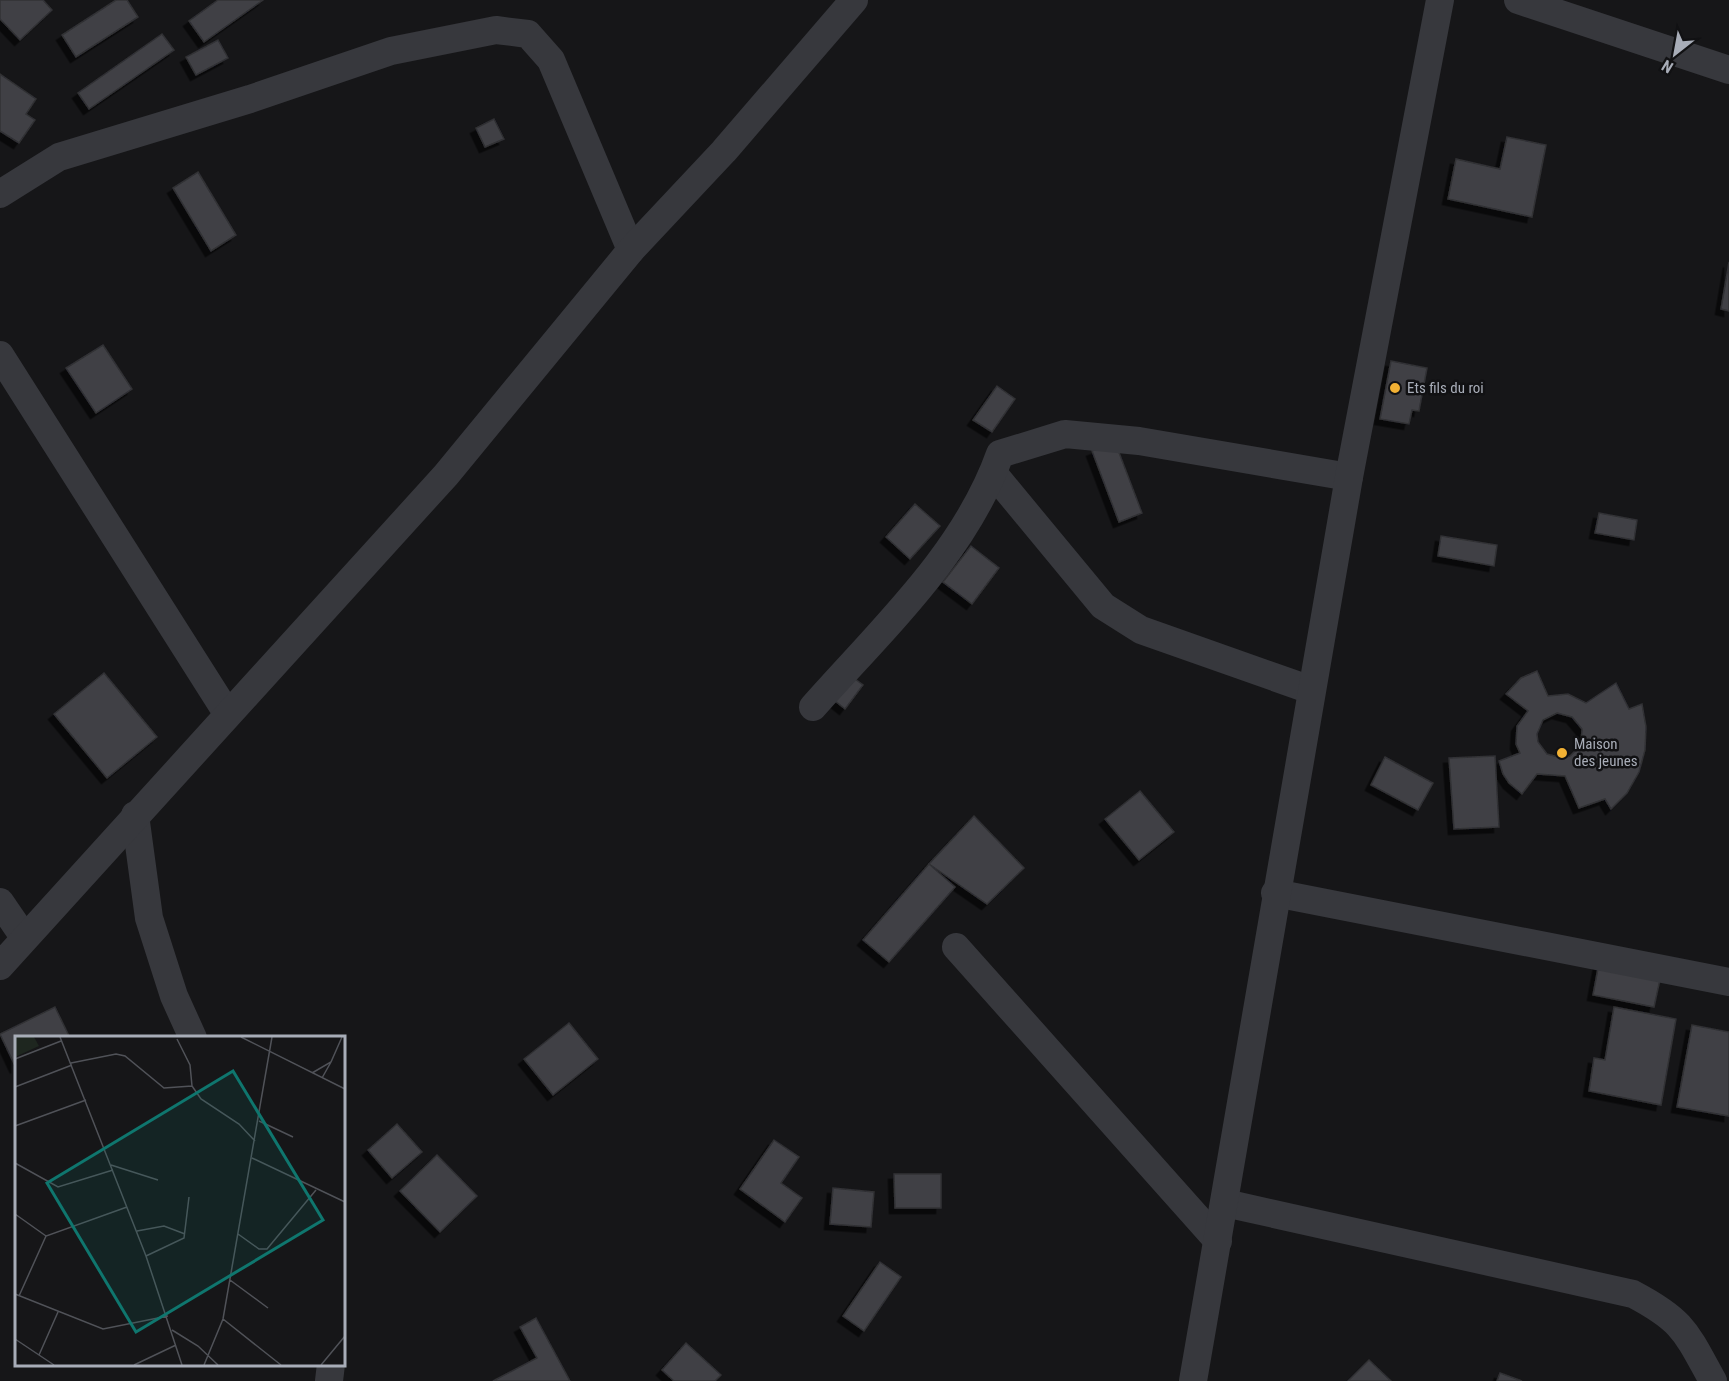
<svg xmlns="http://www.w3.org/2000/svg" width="1729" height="1381" viewBox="0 0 1729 1381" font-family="'Roboto Condensed',sans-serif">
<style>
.building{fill:#404145;stroke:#303034;stroke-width:1.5;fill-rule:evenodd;filter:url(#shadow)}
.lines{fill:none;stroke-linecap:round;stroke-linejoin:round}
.street{stroke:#37383d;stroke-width:28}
.poi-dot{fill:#f2b134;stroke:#111113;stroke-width:2}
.labels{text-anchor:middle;stroke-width:5;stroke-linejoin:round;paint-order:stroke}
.poi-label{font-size:15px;fill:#a8adb8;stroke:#111113;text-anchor:start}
.inset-road{fill:none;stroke:#505258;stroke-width:1.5}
.view{fill:#0f766e;fill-opacity:0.15;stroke:#0f766e;stroke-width:3}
.inset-edge{fill:none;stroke:#a8adb8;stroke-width:3}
</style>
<defs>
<filter id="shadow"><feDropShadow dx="-5.5" dy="5.5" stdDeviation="0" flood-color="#0009"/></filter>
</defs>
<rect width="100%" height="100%" fill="#161618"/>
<g class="building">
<polygon points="0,0 43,0 52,10 20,40 0,19"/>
<polygon points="116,0 127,0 138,17 76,57 62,35"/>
<polygon points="218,0 263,0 204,42 189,21"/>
<polygon points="162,34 174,50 89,109 78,93"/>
<polygon points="218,40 228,58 196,75 186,57"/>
<polygon points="0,74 36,99 26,114 35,120 19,143 0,131"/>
<polygon points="494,119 504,139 485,147 476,128"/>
<polygon points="1507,137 1546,145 1532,217 1448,199 1456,159 1500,169"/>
<polygon points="198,172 236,235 211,251 173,188"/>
<polygon points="1729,262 1729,311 1721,309"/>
<polygon points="103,345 132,389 96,413 66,368"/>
<polygon points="1391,361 1427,368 1419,411 1412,410 1409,424 1380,419"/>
<polygon points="997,386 1015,399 992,432 973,420"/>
<polygon points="1115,442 1142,513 1119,522 1092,451"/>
<polygon points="915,504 940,526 910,559 886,537"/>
<polygon points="1599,513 1637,520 1634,540 1595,533"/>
<polygon points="1441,536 1497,545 1494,566 1438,556"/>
<polygon points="971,546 999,568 972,604 943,582"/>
<path d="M1537 671 1548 696 1568 694 1586 703 1616 683 1629 709 1642 704 1646 727 1645 750 1639 772 1627 793 1611 809 1605 799 1579 808 1565 776 1537 774 1522 794 1509 783 1503 774 1499 761 1520 753 1516 744 1517 726 1528 711 1506 694 1521 678ZM1557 713 1572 717 1582 729 1581 745 1570 756 1562 758 1547 754 1538 742 1537 734 1543 720Z"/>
<polygon points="104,673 157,737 107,778 54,714"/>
<polygon points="851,676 863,685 845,709 834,700"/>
<polygon points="1495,756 1499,827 1454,829 1449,758"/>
<polygon points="1385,757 1433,783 1418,810 1371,785"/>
<polygon points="1140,791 1174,832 1139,860 1105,819"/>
<polygon points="974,816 1024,868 987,904 929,864"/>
<polygon points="929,864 955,887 889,962 863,940"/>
<polygon points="1599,963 1661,975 1654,1007 1593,995"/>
<polygon points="55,1007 70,1038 16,1038 16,1068 0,1034"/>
<polygon points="1614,1007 1676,1019 1661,1105 1589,1091 1594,1058 1605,1060"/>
<polygon points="569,1023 598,1059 553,1095 524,1059"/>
<polygon points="1692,1025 1729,1032 1729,1116 1677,1107"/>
<polygon points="397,1124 422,1152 392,1178 368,1150"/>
<polygon points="774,1140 799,1157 781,1183 802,1198 785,1222 740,1189"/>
<polygon points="437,1155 477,1196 440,1232 400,1191"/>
<polygon points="894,1174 941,1174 941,1208 895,1208"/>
<polygon points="833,1188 874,1192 871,1227 830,1224"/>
<polygon points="880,1262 901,1277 864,1331 843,1316"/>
<polygon points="536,1318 570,1381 493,1381 537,1358 520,1327"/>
<polygon points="686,1343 721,1375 715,1381 674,1381 662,1370"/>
<polygon points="1369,1360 1391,1381 1348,1381"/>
<polygon points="1500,1373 1522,1381 1497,1381"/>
</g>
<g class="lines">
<g class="street">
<polyline points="1518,0 1729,70"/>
<polyline points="0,194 59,157 250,99 391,51 496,30 528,34 551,60 631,250"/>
<polyline points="0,355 227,713"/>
<polyline points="993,473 1103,606 1141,630 1311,690"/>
<path d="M813 707C881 630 965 553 1000 454L1065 434 1139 441 1349 477"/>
<polyline points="135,815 149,918 174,996 193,1038"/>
<polyline points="1275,893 1729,982"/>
<polyline points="0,902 24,937"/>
<polyline points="956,947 1218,1241"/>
<polyline points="0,966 446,475 631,250 724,151 854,0"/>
<path d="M1225 1203 1633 1294C1684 1321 1686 1332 1713 1381"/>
<polyline points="329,1381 331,1364"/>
<polyline points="1193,1381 1349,477 1440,0"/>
</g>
</g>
<g class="poi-dot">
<circle cx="1395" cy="388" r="6"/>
<circle cx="1562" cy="753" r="6"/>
</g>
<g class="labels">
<g class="poi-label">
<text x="1407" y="393">Ets fils du roi</text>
<text x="1574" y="749">Maison<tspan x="1574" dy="17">des jeunes</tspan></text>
</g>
</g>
<g transform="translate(15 1036)">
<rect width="330" height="330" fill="#161618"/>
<path d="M0 1H19L24 10 0 21Z" fill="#1e261f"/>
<path class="inset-road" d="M45 1 131 220 167 329M226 1 330 53M162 3 175 29 177 50 186 63 224 88 240 105M0 23 46 5M56 27 101 18 110 20 149 52 177 50M297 37 316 26 327 1M307 42 316 26M0 51 57 29M244 85 278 101M0 90 71 64M237 122 330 166M0 127 43 151 98 134M96 129 143 144M0 178 31 200M122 195 149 190 170 198M223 198 244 213H252L301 154M131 220 169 202 174 161M215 244 253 272M0 258 88 293 153 280M4 260 31 200 112 171M208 283 266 329M157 294 183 310 203 329M0 303 39 329M24 319 43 276M119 329 161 309M189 329 208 283 257 1M306 329 330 300"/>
<path class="view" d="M218 35 308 184 121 296 32 147Z"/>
<rect width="330" height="330" class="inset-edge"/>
</g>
<g transform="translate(1675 54) rotate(211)" stroke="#111113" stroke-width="4.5" paint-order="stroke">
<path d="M0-4.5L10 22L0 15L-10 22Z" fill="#a8adb8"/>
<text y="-9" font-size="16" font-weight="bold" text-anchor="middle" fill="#a8adb8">N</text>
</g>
</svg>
